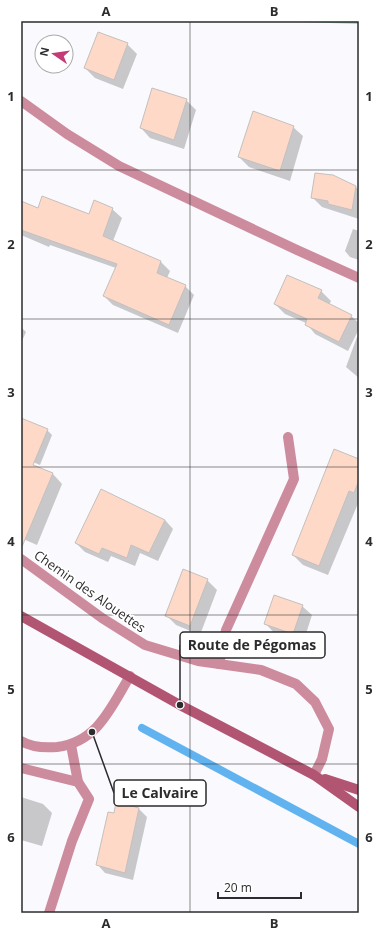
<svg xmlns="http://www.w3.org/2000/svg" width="380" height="934" viewBox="0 0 380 934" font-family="'Open Sans',sans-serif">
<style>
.green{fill:#95dab4}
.shadow{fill:#0003}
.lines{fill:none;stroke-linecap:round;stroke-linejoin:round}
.stream{stroke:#61b3f0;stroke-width:8}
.building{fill:#fed9c8;stroke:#c4c0be}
.minor{stroke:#cd8c9e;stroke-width:10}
.secondary{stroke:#b15572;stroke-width:10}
.grid{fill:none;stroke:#2c2b2d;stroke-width:1;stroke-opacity:0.55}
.labels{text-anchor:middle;stroke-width:3.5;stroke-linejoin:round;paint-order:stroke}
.street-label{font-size:13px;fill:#2c2b2d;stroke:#fff}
.leader{fill:none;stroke:#2c2b2d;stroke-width:1.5}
.callout-dot{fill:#2c2b2d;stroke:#fff;stroke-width:1.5}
.callout{fill:#fff;stroke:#2c2b2d;stroke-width:1.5}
.callout-label{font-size:14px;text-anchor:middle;font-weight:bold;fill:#2c2b2d}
.neatline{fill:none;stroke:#2c2b2d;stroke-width:1.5}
.grid-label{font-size:13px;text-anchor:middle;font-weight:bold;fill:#2c2b2d}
</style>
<rect width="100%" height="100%" fill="#faf9fd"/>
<polygon class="green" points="269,21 359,21 359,24 270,21"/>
<g class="shadow">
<polygon points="127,44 137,54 123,89 95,78 85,68"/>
<polygon points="186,100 196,110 184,149 150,138 141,128"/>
<polygon points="293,127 303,136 290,181 249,167 239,157"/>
<polygon points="356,187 359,190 359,219 322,207 312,197"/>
<polygon points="21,203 38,209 89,215 112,209 122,218 113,241 161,262 170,271 167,278 185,286 194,295 178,333 113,305 104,296 116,268 50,245 49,247 21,235"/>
<polygon points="353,229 359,231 359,260 350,257 345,251"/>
<polygon points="321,291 331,301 329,305 351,316 359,323 359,329 348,351 315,334 306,323 285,314 275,304"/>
<polygon points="21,327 26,332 21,343"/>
<polygon points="357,337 359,337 359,378 346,367"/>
<polygon points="21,430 47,430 52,435 40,465 21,457"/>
<polygon points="21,461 53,474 62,484 37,545 21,538"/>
<polygon points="359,461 359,501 328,575 303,565 293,555"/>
<polygon points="165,520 173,529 158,561 140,553 135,566 111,556 108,562 85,552 76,543"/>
<polygon points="207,580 217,590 200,635 176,625 166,615"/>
<polygon points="302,606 312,615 303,643 275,634 266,624"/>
<polygon points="21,797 43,804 52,813 42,846 21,840"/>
<polygon points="139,809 147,817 133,880 105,873 97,864 114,814"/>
</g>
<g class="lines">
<polyline class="stream" points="142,728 359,844"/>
</g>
<g class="building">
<polygon points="98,32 128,43 114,80 84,68"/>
<polygon points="152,88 187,99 174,140 140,128"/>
<polygon points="253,111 294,126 280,171 238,157"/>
<polygon points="315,173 333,175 356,186 352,210 328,204 328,201 311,198"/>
<polygon points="42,196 89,214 94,200 113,208 103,236 161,261 157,273 186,285 169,325 103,296 117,264 21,230 21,201 38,208"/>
<polygon points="287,275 322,290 318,298 352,315 339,342 305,325 307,319 274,304"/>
<polygon points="21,418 48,429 33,465 53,473 21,549"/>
<polygon points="334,449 359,459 359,480 354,493 349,491 319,566 292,555"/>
<polygon points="101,489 165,520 149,553 131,545 127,558 102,548 99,554 75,543"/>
<polygon points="183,569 208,579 190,626 165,616"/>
<polygon points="274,595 303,605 293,634 264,624"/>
<polygon points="116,802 139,808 125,873 96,865 108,812 114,813"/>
</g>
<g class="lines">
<g class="minor">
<polyline points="21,101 67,134 119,166 297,250 359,278"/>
<polyline points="21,559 102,618 145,645 198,661 261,670 296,684 315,702 329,729 322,759 314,775"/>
<polyline points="219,664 226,630 294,479 288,437"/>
<path d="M21 741C31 747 45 748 57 747 98 742 111 707 130 676"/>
<polyline points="21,768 78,782"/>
<polyline points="49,913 72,841 89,799 78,782 71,745"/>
</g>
<g class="secondary">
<polyline points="21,616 180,705 314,775 359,807"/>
<polyline points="325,779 359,790"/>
</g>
</g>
<path class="grid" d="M190 21V913M21 170H359M21 319H359M21 467H359M21 615H359M21 764H359"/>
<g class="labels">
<g class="street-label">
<text transform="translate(90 591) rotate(35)" y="5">Chemin des Alouettes</text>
</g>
</g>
<path class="leader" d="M180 705L180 645M92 732L114 793"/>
<g class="callout-dot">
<circle cx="180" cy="705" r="4"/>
<circle cx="92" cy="732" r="4"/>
</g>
<g class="callout">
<rect x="180" y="632" width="145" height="26" rx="4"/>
<rect x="114" y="780" width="92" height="26" rx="4"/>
</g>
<g class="callout-label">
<text x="252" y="650">Route de Pégomas</text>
<text x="160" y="798">Le Calvaire</text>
</g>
<rect width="380" height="934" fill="none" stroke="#ffffff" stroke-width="44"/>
<g transform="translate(54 54) rotate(283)"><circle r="19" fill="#ffffff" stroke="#abaaab"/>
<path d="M0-3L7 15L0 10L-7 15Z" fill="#c43b76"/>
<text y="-6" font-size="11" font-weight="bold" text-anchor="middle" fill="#2c2b2d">N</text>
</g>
<path d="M218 892v6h83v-6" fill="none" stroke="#2c2b2d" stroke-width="2"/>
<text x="224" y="892" font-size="12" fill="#2c2b2d" stroke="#ffffff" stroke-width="3" paint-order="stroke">20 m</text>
<rect x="22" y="22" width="336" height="890" class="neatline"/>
<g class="grid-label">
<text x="106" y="16">A</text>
<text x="274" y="16">B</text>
<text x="11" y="101">1</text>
<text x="369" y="101">1</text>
<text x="11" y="249">2</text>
<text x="369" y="249">2</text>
<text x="11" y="397">3</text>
<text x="369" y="397">3</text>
<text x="11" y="546">4</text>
<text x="369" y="546">4</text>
<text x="11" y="694">5</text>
<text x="369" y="694">5</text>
<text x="11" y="842">6</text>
<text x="369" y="842">6</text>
<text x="106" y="928">A</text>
<text x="274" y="928">B</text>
</g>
</svg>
